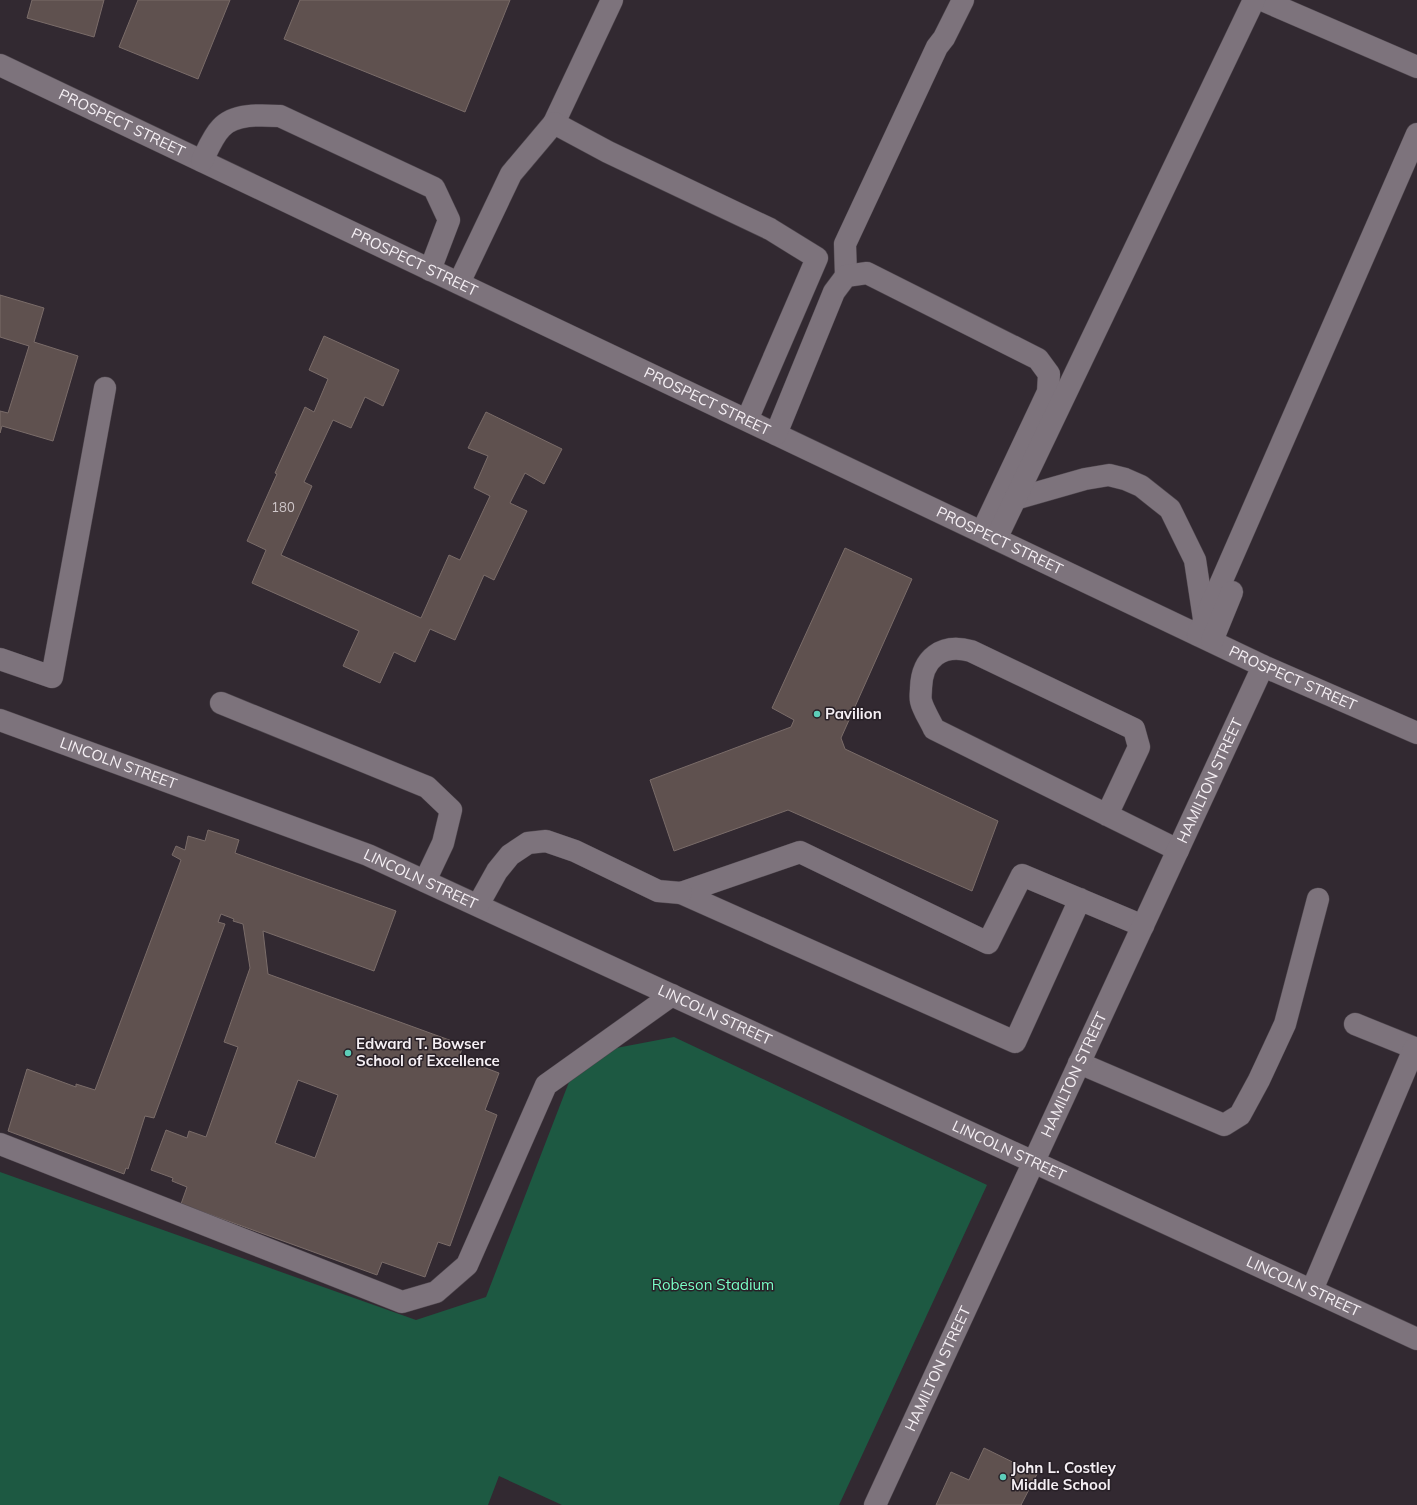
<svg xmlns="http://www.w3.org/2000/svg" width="1417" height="1505" viewBox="0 0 1417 1505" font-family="Mulish,sans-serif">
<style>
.green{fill:#1d5942}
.building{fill:#5f514f;stroke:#7a6c69;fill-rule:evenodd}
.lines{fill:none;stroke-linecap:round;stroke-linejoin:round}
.minor-casing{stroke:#4f474e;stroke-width:23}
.minor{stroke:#7d737c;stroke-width:22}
.poi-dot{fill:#5dceb9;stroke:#282027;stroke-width:1.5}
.labels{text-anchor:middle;stroke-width:3;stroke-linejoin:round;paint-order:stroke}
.number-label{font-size:13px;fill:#d0c8cb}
.street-label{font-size:15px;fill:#f5eff4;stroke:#282027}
.poi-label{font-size:15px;font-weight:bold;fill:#f5eff4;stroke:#282027;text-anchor:start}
.park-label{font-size:15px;fill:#79ffc7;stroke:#282027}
</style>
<rect width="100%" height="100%" fill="#322931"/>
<polygon class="green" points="674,1037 987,1185 839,1505 562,1505 499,1476 488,1505 0,1505 0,1172 416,1320 486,1297 569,1082 611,1049"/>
<g class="building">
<polygon points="32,0 104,0 94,37 27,18"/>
<polygon points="138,0 230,0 198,79 119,47"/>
<polygon points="300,0 510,0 465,112 284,39"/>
<polygon points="0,295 44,308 34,342 78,356 53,441 2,426 0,433 0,411 8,413 29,346 0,337"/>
<polygon points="324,336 399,370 383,406 365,397 351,428 333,420 304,482 312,486 281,555 421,618 449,555 460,560 490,496 474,488 488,456 468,448 486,412 562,449 544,484 525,473 510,503 527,511 494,580 484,575 455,640 430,629 415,662 394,652 380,683 343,666 359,631 252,583 266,550 247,541 277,474 275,473 305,407 314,412 328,379 309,370"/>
<polygon points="845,548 912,579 841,738 845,749 998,821 972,891 788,810 674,851 650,780 791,727 794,720 772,708"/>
<path d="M208 830 239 840 235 853 396 911 374 971 263 931 268 974 463 1045 459 1058 499 1073 485 1110 497 1115 450 1246 438 1242 425 1277 382 1262 377 1275 181 1204 187 1187 172 1181 173 1178 151 1170 166 1130 187 1138 189 1131 206 1137 238 1047 224 1042 250 968 243 924 233 921 234 919 221 914 218 922 225 924 154 1118 145 1116 128 1169 126 1168 124 1174 8 1131 27 1069 76 1087V1084L95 1090 181 860 172 855 176 846 185 850 188 836 205 841ZM298 1080 338 1095 315 1158 275 1143Z"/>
<polygon points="984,1448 1037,1474 1021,1505 1022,1505 936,1505 951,1472 969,1480"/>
</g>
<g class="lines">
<g class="minor-casing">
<g id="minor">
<polyline points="1262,0 1417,67"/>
<path id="s1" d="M0 65 1263 666 1417 733"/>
<polyline points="554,123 612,0"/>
<path d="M202 161C207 151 213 136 221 128 234 113 262 115 280 116L434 188 449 220 430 270"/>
<polyline points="846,276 845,244 937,47 944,38 963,0"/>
<polyline points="459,283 511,174 554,123 608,152 770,229 817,258 747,420"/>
<polyline points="776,434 834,292 846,276 867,273 1038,359 1049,374 1048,392 982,532"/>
<polyline points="1015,499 1085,479 1109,475 1125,479 1141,486 1170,509 1195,560 1204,619"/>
<polyline points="996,539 1254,0"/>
<polyline points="1198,635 1417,134"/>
<polyline points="1212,641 1232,592"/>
<polyline points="0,659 52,677 105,388"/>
<polyline points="221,703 427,787 451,810 443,843 425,881"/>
<path id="s2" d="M0 720 368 855 1417 1339"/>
<path d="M1107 815 1139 747 1134 729 971 651C942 643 922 658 921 688 921 692 920 697 921 701 923 710 930 720 934 729L1178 850"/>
<polyline points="1080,899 1015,1042 681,893 800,852 988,943 1022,875 1143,926"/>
<polyline points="478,905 497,871 510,855 528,843 546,841 575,851 658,891 681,893"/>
<polyline points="1355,1024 1417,1049"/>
<polyline points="1079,1063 1224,1125 1240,1115 1259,1080 1285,1024 1318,899"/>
<polyline points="0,1144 402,1302 436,1292 467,1265 546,1085 672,995"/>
<polyline points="1312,1290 1414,1049"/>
<path id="s3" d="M875 1505 1263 666"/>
</g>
</g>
<use href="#minor" class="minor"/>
</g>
<g class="poi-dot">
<circle cx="817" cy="714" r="4"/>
<circle cx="348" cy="1053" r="4"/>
<circle cx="1003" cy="1477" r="4"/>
</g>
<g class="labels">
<g class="number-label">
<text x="283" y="512">180</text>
</g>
<g class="street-label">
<text dy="5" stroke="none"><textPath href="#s1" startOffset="135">PROSPECT STREET</textPath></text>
<text dy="5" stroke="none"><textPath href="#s1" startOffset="459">PROSPECT STREET</textPath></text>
<text dy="5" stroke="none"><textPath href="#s1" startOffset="783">PROSPECT STREET</textPath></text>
<text dy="5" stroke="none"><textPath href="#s1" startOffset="1107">PROSPECT STREET</textPath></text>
<text dy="5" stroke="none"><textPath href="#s1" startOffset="1431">PROSPECT STREET</textPath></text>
<text dy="5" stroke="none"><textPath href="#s2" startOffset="126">LINCOLN STREET</textPath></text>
<text dy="5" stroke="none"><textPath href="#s3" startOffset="798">HAMILTON STREET</textPath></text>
<text dy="5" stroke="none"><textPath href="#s2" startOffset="450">LINCOLN STREET</textPath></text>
<text dy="5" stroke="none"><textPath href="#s2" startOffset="774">LINCOLN STREET</textPath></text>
<text dy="5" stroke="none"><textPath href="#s3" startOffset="474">HAMILTON STREET</textPath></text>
<text dy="5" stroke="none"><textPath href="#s2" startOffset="1098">LINCOLN STREET</textPath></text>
<text dy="5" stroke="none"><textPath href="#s2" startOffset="1422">LINCOLN STREET</textPath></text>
<text dy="5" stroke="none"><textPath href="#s3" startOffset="150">HAMILTON STREET</textPath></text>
</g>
<g class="poi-label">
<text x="825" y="719">Pavilion</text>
<text x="356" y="1049">Edward T. Bowser<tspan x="356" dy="17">School of Excellence</tspan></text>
<text x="1011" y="1473">John L. Costley<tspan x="1011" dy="17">Middle School</tspan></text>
</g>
<g class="park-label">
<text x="713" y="1290">Robeson Stadium</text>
</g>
</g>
</svg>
